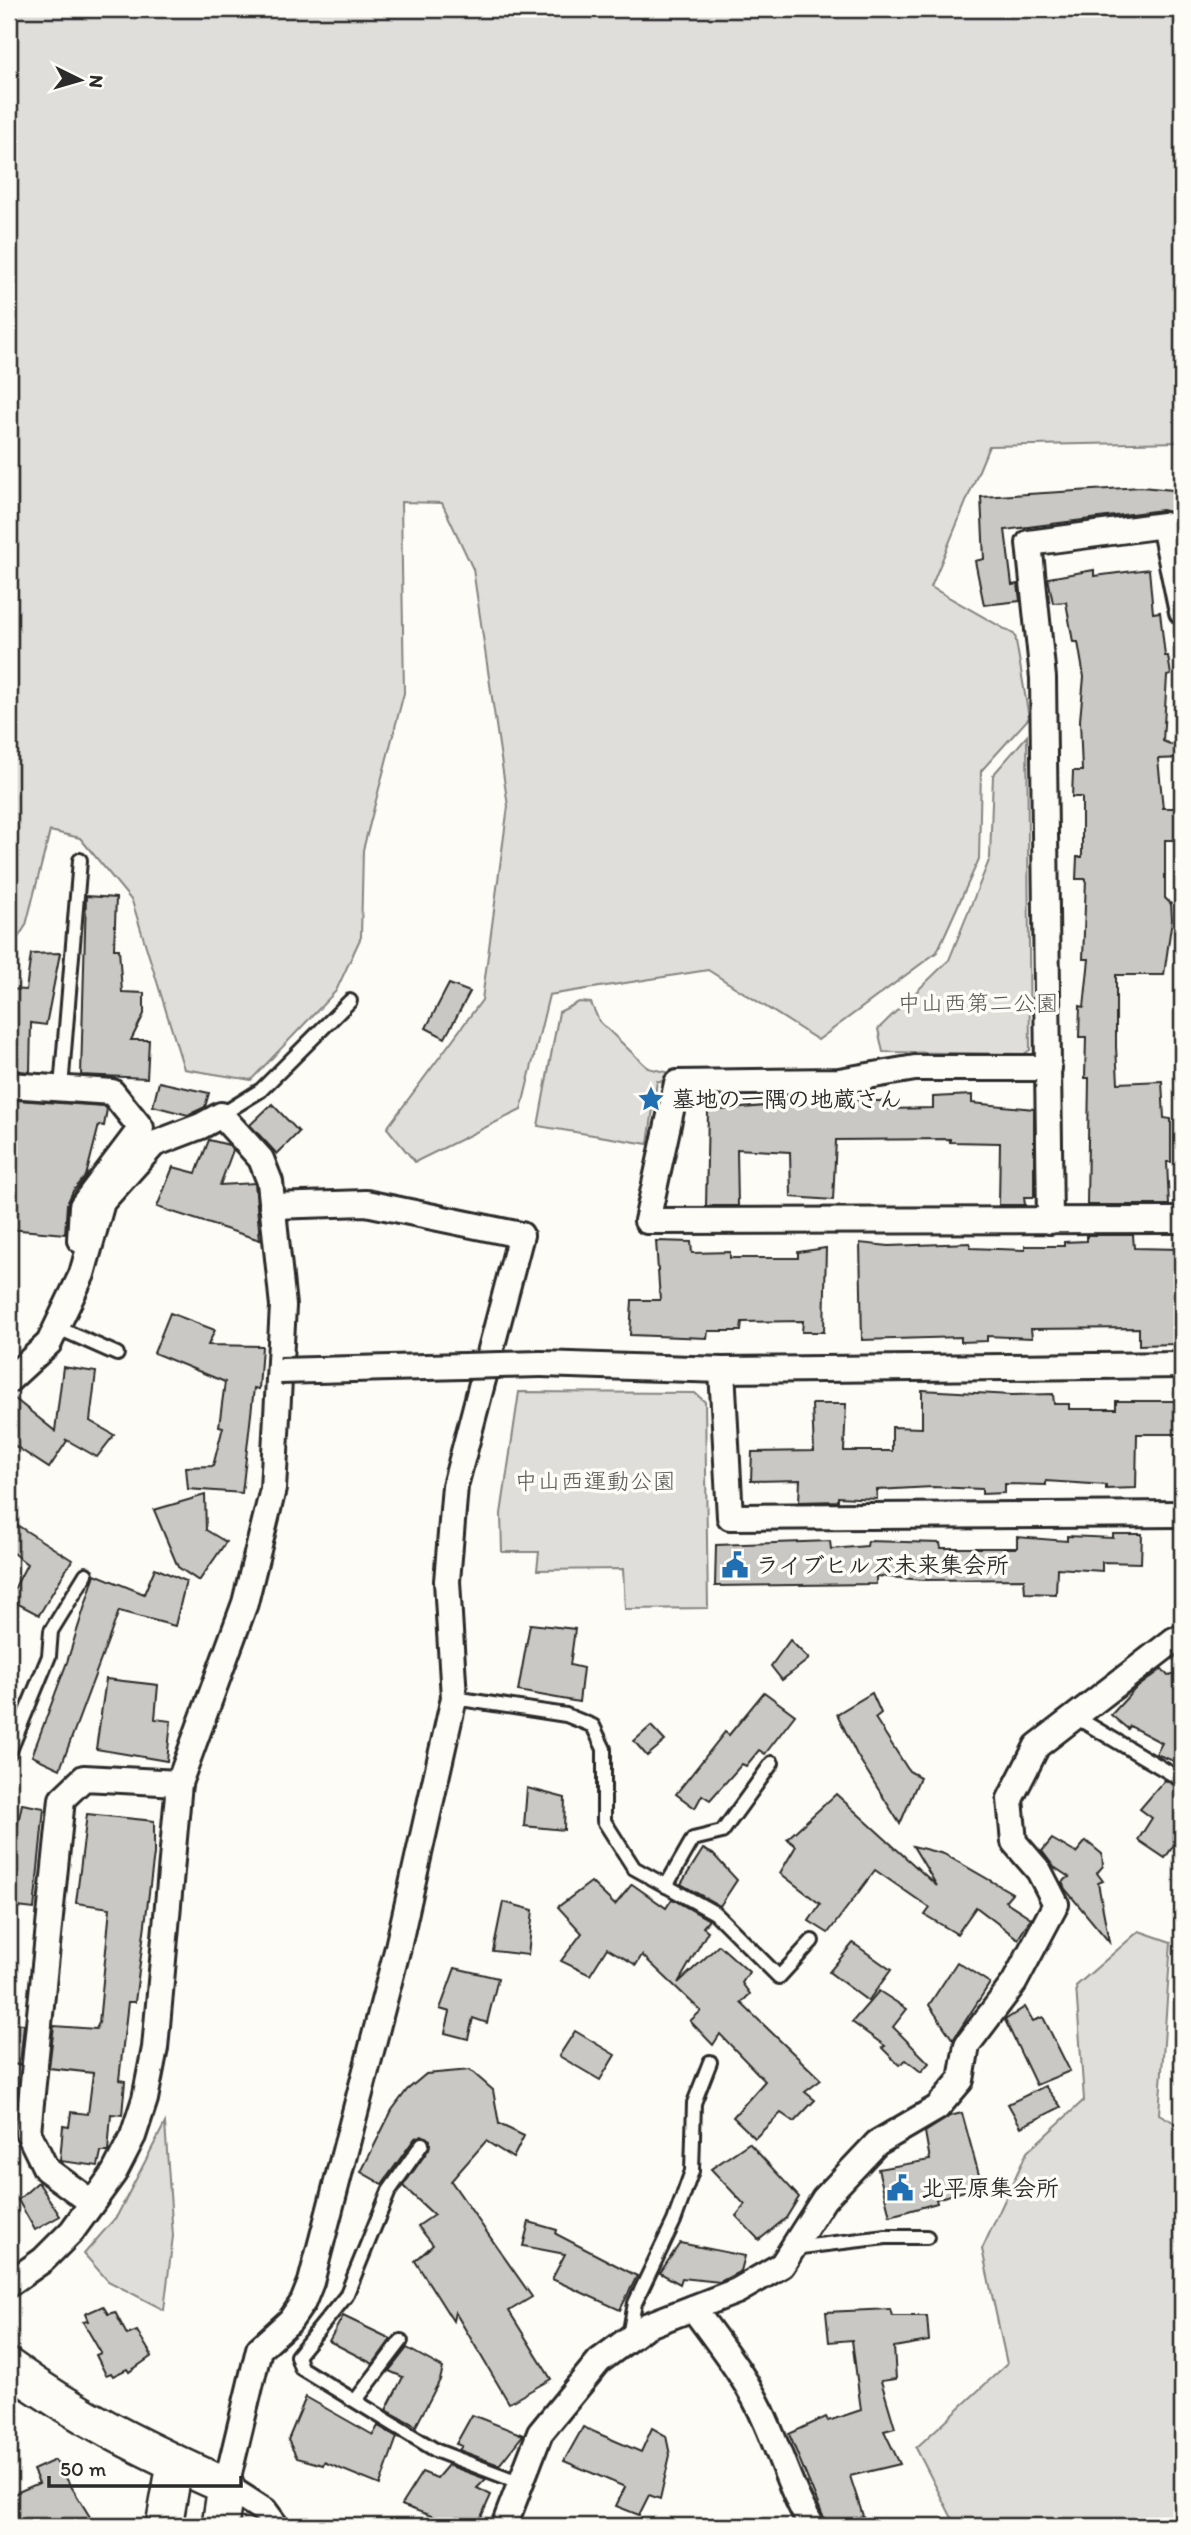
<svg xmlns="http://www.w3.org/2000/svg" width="1191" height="2535" viewBox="0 0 1191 2535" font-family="Itim,'Klee One',sans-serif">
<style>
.green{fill:#dfdeda;stroke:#858482;stroke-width:2}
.building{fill:#c9c8c4;stroke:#2b2b2b;stroke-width:2}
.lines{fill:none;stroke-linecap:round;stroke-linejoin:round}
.service-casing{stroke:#2b2b2b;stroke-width:18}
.minor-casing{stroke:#2b2b2b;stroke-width:30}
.secondary-casing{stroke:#2b2b2b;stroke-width:40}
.service{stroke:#fdfcf7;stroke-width:12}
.minor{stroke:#fdfcf7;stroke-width:24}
.secondary{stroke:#fdfcf7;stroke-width:35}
.minor-bridge-casing{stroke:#2b2b2b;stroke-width:30;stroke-linecap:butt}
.minor-bridge{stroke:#fdfcf7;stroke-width:24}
.labels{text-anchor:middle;stroke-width:7;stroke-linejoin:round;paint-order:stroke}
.park-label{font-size:23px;fill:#585857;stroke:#fdfcf7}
.poi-label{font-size:23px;font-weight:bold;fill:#2b2b2b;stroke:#fdfcf7;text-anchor:start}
</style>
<rect width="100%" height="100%" fill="#fdfcf7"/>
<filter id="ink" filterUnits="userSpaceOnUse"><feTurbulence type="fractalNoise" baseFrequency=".0143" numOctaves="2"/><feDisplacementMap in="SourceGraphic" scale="14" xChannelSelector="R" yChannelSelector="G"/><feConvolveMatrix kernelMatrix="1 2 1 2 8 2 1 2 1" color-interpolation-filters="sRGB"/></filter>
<g filter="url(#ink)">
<g class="green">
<polygon points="9,9 1182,9 1182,442 989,446 931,587 1015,635 1029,718 981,771 979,859 937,952 818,1040 708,970 549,995 521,1110 415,1162 387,1128 482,1000 508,806 473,569 442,503 401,502 404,693 363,850 361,937 336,991 251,1080 184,1069 132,901 80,838 50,831 26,925 9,952"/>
<polygon points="1027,736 1030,1050 1024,1054 883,1052 878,1029 949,960 990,858 993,775"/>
<polygon points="579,1002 591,1003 599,1021 648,1068 670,1073 670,1082 657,1081 648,1144 538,1126 559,1012"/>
<polygon points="519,1392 695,1393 705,1402 708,1608 625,1609 623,1569 537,1570 539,1552 502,1552 501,1514"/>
<polygon points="1139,1931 1171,1942 1159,2114 1182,2127 1182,2526 956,2526 916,2448 1007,2364 982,2249 1027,2152 1084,2100 1076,1986"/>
<polygon points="165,2123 173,2236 164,2310 108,2281 84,2254 117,2216"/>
</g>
<g class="building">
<polygon points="1141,487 1173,490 1173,513 1162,510 1005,530 1012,585 1018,584 1020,601 984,605 975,561 984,559 981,497"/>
<polygon points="1149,569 1153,613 1160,612 1165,656 1168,656 1171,675 1167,676 1163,741 1182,749 1182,758 1158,759 1163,808 1179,808 1181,840 1165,840 1165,898 1171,904 1172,919 1164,975 1116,975 1116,1047 1118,1083 1162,1081 1164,1118 1171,1119 1171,1162 1167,1162 1169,1205 1087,1205 1089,1078 1085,1078 1086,1037 1079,1037 1080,1006 1084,1007 1089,959 1083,959 1086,879 1076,879 1077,857 1082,857 1082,797 1072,797 1073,771 1082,771 1080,720 1084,677 1078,642 1073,642 1066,602 1053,603 1048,578 1094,570 1094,576"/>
<polygon points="86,896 116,898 114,949 119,949 122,992 144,993 144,1014 131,1040 149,1040 147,1078 81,1075"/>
<polygon points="60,953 46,1025 31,1023 30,1072 9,1070 9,989 26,990 31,954"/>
<polygon points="449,984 470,992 445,1038 426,1028"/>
<polygon points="159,1082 209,1093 205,1107 188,1115 153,1106"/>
<polygon points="972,1095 972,1103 1034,1109 1034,1197 1024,1197 1025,1205 999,1205 1000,1143 950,1142 950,1139 836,1140 833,1200 791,1197 790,1152 737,1149 738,1206 706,1206 708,1111 799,1103 851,1104 851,1101 888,1101 889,1109 933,1108 933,1097"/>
<polygon points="16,1100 104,1106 107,1109 104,1126 99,1125 86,1176 73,1191 67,1204 65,1234 9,1229 9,1145"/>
<polygon points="272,1104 299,1132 277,1154 250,1125"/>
<polygon points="209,1140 229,1145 233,1150 220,1185 255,1183 260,1240 157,1207 173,1167 196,1173"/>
<polygon points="1087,1235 1133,1235 1134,1248 1181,1249 1181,1290 1176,1290 1175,1344 1139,1345 1139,1328 1031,1329 1032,1338 987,1336 987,1341 961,1342 961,1337 862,1340 860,1243 889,1246 970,1243 970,1248 1025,1250 1025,1246 1064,1246 1064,1242 1087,1241"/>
<polygon points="656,1241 691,1242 692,1253 730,1252 730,1258 798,1258 798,1252 826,1248 824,1332 802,1332 803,1321 742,1322 741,1331 708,1331 707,1338 630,1335 632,1300 660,1300"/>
<polygon points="170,1313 215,1330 208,1345 262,1346 259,1389 254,1388 242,1493 188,1489 186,1467 213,1466 223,1427 219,1426 225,1382 154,1353"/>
<polygon points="63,1367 96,1372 90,1421 114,1435 97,1457 65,1439 67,1441 49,1468 9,1442 9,1394 55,1431"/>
<polygon points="922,1390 1012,1395 1053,1394 1054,1404 1069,1404 1069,1409 1116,1409 1116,1401 1182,1401 1182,1434 1137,1434 1136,1488 1106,1489 1106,1485 1046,1481 1046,1485 1005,1484 1005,1493 982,1494 982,1489 932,1487 877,1490 877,1499 838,1497 838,1501 799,1502 800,1480 751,1481 752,1452 814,1451 812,1404 846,1404 844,1451 892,1451 892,1427 922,1428"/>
<polygon points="205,1495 206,1530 226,1542 199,1581 178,1567 154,1510"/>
<polygon points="9,1520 72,1560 39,1615 9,1599 27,1564 9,1550"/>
<polygon points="1113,1534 1142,1534 1141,1563 1102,1562 1102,1571 1057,1568 1056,1594 1025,1593 1024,1579 924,1580 876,1576 876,1584 715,1586 716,1545 830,1541 831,1549 867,1546 868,1541 940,1543 941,1548 1017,1548 1017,1537 1067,1541 1067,1536 1113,1538"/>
<polygon points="155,1568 186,1581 175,1626 119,1611 60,1769 32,1756 67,1662 95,1574 144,1594"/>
<polygon points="530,1624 575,1629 570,1665 583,1668 579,1702 518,1691"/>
<polygon points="790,1640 809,1659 782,1680 771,1666"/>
<polygon points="1162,1669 1168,1676 1182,1673 1182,1770 1176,1766 1179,1763 1156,1754 1162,1743 1130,1726 1128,1729 1111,1715 1134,1690"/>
<polygon points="106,1679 158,1685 155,1719 171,1721 167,1761 96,1749"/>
<polygon points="764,1692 795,1715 765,1754 759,1750 746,1766 742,1764 710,1800 702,1795 695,1808 676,1794 725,1732 729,1735"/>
<polygon points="872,1693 881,1713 875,1718 909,1771 920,1777 900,1824 857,1755 837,1714"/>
<polygon points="651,1726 665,1741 647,1756 634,1741"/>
<polygon points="1165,1780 1182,1789 1182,1833 1165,1858 1138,1840 1152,1818 1140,1809"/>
<polygon points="527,1788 565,1798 564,1830 524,1826"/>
<polygon points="836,1794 937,1886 913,1846 944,1854 1012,1893 1005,1901 1031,1918 1018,1939 976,1907 957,1934 925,1915 930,1908 875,1870 828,1933 809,1921 820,1904 780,1873 796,1846 787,1839"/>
<polygon points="22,1804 44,1808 34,1909 9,1906 9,1865"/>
<polygon points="87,1814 154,1821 154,1854 135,2002 128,2002 119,2080 125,2081 122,2115 111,2114 108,2152 101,2152 98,2166 60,2161 63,2126 69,2127 71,2112 88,2114 93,2073 49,2068 54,2026 96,2029 99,2023 110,1908 76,1903"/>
<polygon points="1052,1839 1076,1853 1086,1841 1102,1854 1103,1866 1097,1873 1103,1881 1098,1883 1109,1942 1065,1889 1062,1882 1069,1877 1054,1867 1042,1851"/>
<polygon points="703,1849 713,1854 737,1880 720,1906 681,1884"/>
<polygon points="591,1882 615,1905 632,1884 666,1908 672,1899 709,1920 703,1927 708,1931 678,1983 719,1945 749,1972 742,1983 750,1994 741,2003 821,2080 805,2092 815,2100 794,2122 781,2113 755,2138 733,2117 765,2081 720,2034 713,2045 690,2021 701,2011 642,1955 636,1965 607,1948 590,1975 561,1961 582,1933 558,1907"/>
<polygon points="503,1902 533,1910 528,1955 493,1951"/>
<polygon points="853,1943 891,1970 868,2001 829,1972"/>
<polygon points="957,1962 990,1983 953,2040 929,2005"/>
<polygon points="455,1968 498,1978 487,2023 473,2018 468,2039 445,2033 450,2012 440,2009"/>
<polygon points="879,1991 907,2009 893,2027 929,2063 921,2072 906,2060 899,2065 882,2048 885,2046 852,2022"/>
<polygon points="1025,2007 1033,2021 1043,2017 1070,2071 1036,2085 1005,2020"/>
<polygon points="9,2023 24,2024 20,2065 9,2064"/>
<polygon points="575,2031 615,2055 600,2080 559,2056"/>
<polygon points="470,2070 493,2090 499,2124 524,2136 513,2158 486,2141 451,2181 532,2297 509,2311 551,2379 509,2403 455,2312 453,2321 415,2261 433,2245 418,2226 434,2215 403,2186 429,2149 430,2140 422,2135 415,2138 382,2184 361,2172 392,2110 407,2090 426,2074"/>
<polygon points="1045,2086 1061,2107 1021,2127 1008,2104"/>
<polygon points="962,2113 982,2186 936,2199 937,2203 890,2216 878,2169 930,2160 925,2132 950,2116"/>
<polygon points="749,2143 799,2197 786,2218 759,2240 736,2216 745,2205 711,2169"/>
<polygon points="38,2182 60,2216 35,2230 18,2200"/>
<polygon points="529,2222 557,2230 556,2234 637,2276 620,2310 552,2279 565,2254 523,2246"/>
<polygon points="680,2243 745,2256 741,2271 720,2282 682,2278 680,2284 660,2273"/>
<polygon points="103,2306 108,2314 115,2312 127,2335 137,2331 152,2356 129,2372 127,2369 113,2376 111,2373 106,2375 96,2355 101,2353 83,2322 88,2321 85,2314"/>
<polygon points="890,2309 892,2316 927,2316 929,2341 894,2347 896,2379 881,2381 895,2428 884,2431 900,2464 850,2476 863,2516 827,2526 789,2434 826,2417 828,2421 861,2410 852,2340 829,2342 826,2312"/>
<polygon points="343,2316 391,2339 373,2364 329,2341"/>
<polygon points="407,2348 443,2368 440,2380 416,2426 386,2410 403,2377 389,2371"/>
<polygon points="306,2397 373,2435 378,2426 397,2437 380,2485 324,2462 323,2465 297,2458 288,2440"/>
<polygon points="472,2415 523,2435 499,2465 459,2450 462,2446 456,2444"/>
<polygon points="583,2427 641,2452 652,2428 666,2436 670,2455 660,2499 649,2495 639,2515 616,2506 625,2487 564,2461"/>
<polygon points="55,2460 90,2517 61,2526 9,2526 9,2496 39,2483 33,2470"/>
<polygon points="448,2465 486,2479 477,2488 491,2495 477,2526 459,2526 401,2505 422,2472 437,2478"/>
</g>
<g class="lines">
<g class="service-casing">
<g id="service">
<polyline points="61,1088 80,860"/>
<polyline points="221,1115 261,1090 350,1001"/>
<polyline points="56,1327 117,1354"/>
<polyline points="454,1698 566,1715 593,1726 604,1749 604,1821 634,1868 715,1913 779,1977 812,1941"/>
<polyline points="1074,1716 1182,1780"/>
<polyline points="9,1753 49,1656 51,1631 86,1574"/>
<polyline points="666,1886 693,1839 722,1832 772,1763"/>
<polyline points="422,2144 389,2191 346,2296 297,2356 301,2368 437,2451 521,2483"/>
<polyline points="793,2248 886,2237 927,2237"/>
<polyline points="629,2336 635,2303 674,2221 692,2171 694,2103 710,2062"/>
<polyline points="356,2400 401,2341"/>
</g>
</g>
<g class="minor-casing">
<g id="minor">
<polyline points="1049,1068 915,1068 839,1081 677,1083 647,1221 1182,1220"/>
<polyline points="9,1085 112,1092 141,1128 82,1206 80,1240"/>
<polyline points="272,1206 366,1203 521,1235 455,1486 447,1581 454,1698 398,1947 311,2282 303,2302 290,2321 259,2349 226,2486 265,2511 276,2526"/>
<polyline points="1050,1221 1043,678 1029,543 1164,525 1182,612"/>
<polyline points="541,1364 722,1370 1182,1365"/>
<polyline points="722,1370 730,1517 1182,1514"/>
<polyline points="9,1380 49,1343 82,1274 102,1202 154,1144 201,1126 221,1115 261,1159 270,1182 283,1306 273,1489 245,1603 179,1783 155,2048 145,2099 133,2136 114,2173 72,2231 43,2260 9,2284"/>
<polyline points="91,2202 46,2169 28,2132 62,1799 84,1778 179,1783"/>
<path d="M693 2308C719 2344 749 2381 766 2422 782 2458 792 2493 812 2526"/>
<polyline points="504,2526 540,2433 599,2361 646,2326 737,2291 782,2265 824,2199 877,2143 937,2108 961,2080 967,2045 1014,1983 1056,1904 1039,1871 1014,1842 1010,1799 1037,1746 1174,1640 1182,1637"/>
</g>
</g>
<g class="secondary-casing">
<g id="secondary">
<path d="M9 2367C77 2417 149 2452 226 2486L220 2526"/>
<polyline points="164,2526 175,2464"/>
</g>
</g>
<use href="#service" class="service"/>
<use href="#minor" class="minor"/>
<use href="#secondary" class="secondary"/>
<g class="minor-bridge-casing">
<polyline id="minor-bridge" points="280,1371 541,1364"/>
</g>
<use href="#minor-bridge" class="minor-bridge"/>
</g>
</g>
<defs>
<g id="sight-bare" transform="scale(2.1)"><path d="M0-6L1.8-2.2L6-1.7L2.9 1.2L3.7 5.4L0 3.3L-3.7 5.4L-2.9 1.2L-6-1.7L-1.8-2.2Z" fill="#1f6fb2" stroke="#fdfcf7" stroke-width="2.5" paint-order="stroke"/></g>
<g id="civic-bare" transform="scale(2.1)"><path d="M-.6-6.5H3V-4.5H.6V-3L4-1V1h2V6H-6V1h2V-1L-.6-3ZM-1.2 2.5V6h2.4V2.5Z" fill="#1f6fb2" stroke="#fdfcf7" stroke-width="2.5" paint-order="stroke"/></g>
</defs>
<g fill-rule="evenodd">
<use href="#sight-bare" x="651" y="1099"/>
<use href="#civic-bare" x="735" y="1565"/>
<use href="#civic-bare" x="900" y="2188"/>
</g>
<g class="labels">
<g class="park-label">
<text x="978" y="1011">中山西第二公園</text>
<text x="595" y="1489">中山西運動公園</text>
</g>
<g class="poi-label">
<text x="672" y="1107">墓地の一隅の地蔵さん</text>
<text x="756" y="1573">ライブヒルズ未来集会所</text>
<text x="921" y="2196">北平原集会所</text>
</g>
</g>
<rect width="1191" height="2535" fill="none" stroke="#fdfcf7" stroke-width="35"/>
<rect x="18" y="18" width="1156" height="2500" fill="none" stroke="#2b2b2b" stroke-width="2.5" filter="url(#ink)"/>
<g transform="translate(80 80) rotate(95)" stroke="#fdfcf7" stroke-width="5" paint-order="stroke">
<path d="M0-5L12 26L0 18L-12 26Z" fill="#2b2b2b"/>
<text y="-10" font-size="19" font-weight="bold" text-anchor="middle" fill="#2b2b2b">N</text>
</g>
<path d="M49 2476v10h192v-10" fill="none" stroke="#2b2b2b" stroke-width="3.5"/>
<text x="60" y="2476" font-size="21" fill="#2b2b2b" stroke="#fdfcf7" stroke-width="5" paint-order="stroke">50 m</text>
</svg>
